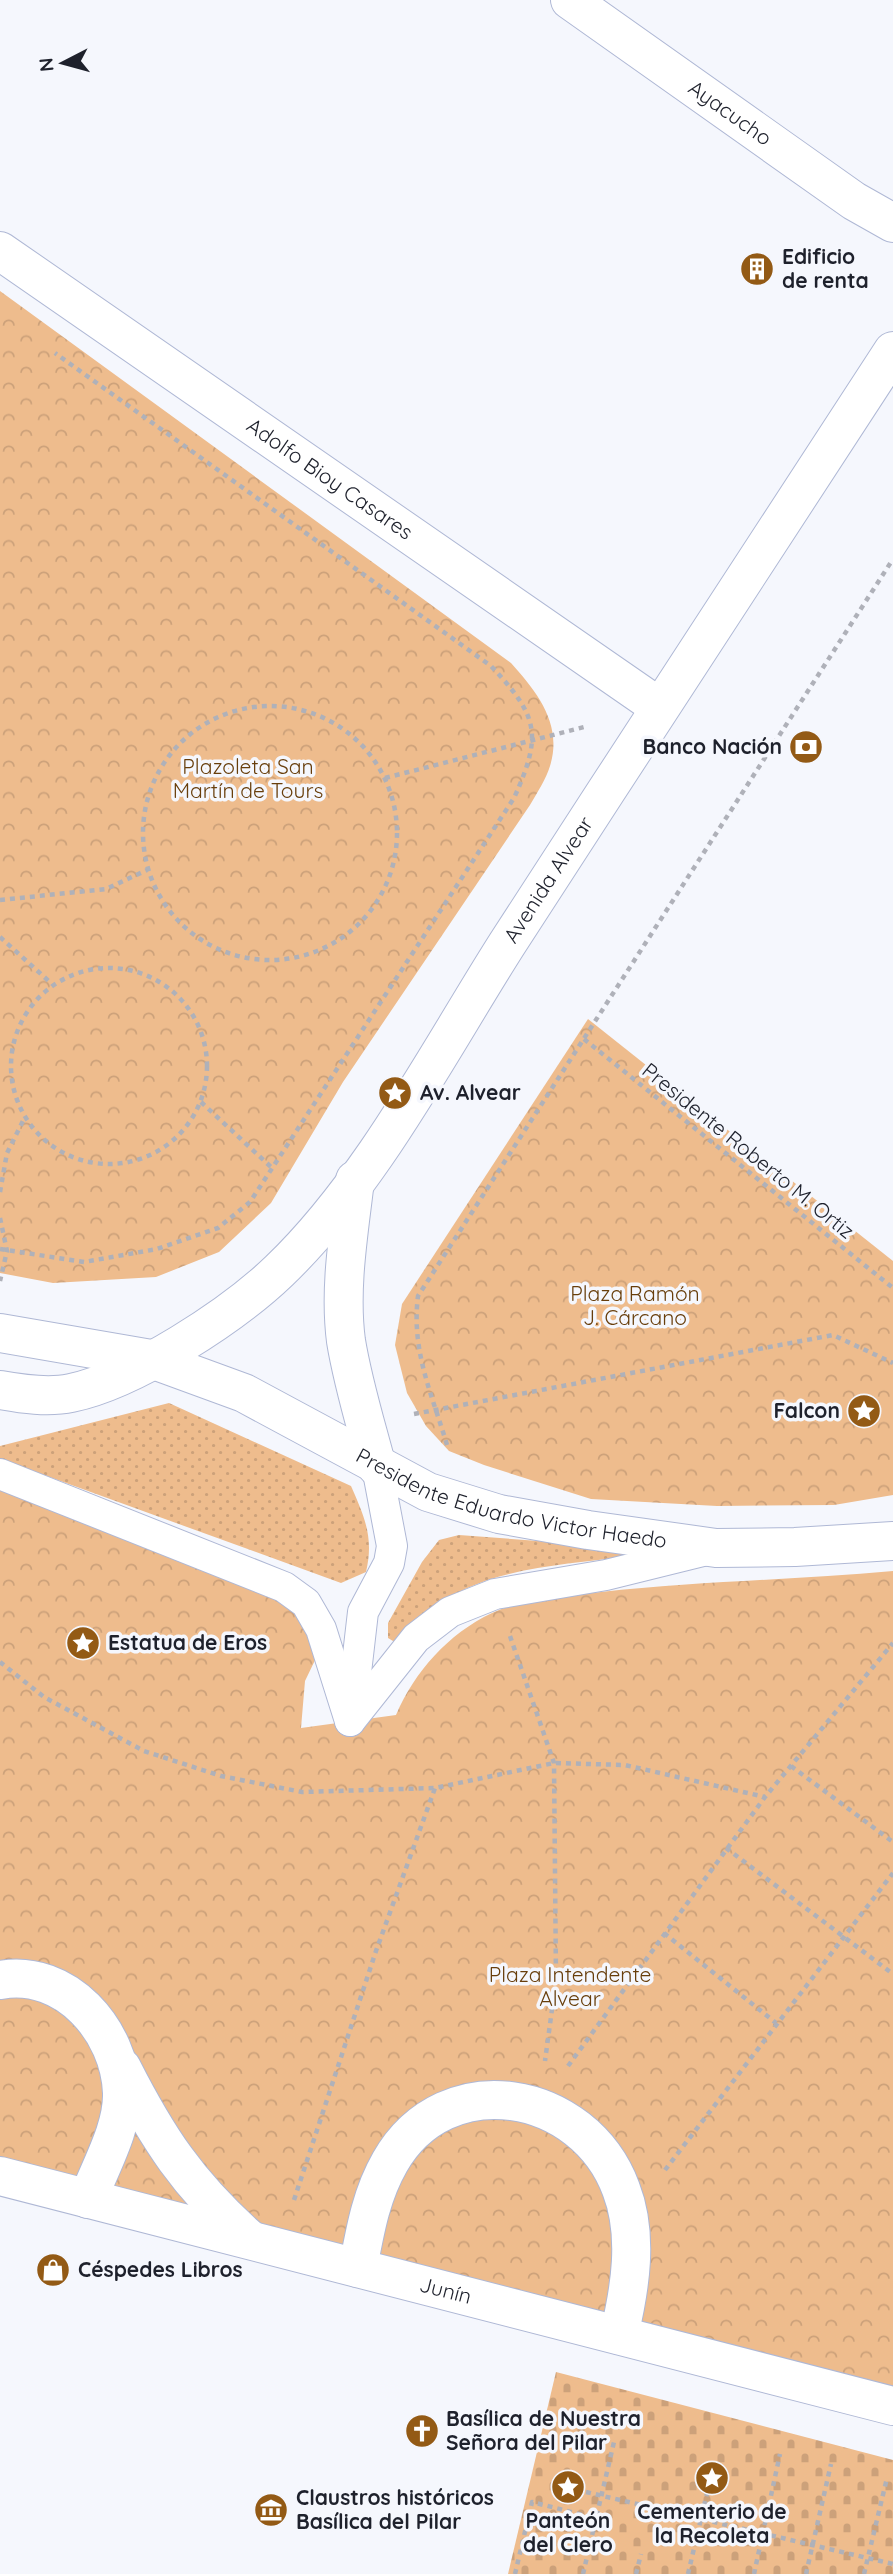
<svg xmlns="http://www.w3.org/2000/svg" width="893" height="2574" viewBox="0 0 893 2574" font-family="Quicksand,sans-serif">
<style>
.grass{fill:url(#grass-dots)}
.cemetery{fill:url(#cemetery-stones)}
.park{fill:url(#park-crowns)}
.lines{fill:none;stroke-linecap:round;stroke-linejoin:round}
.service-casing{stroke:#afb8d5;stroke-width:32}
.minor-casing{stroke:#afb8d5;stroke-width:40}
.tertiary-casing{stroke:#afb8d5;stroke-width:40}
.secondary-casing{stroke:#afb8d5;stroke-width:40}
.path{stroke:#afb1b9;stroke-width:4.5;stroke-dasharray:5 5;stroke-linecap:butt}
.service{stroke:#fff;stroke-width:30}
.minor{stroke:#fff;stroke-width:38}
.tertiary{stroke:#fff;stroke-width:38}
.secondary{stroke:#fff;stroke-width:38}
.labels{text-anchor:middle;stroke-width:7;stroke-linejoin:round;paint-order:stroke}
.street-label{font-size:21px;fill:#1e212c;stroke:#f5f7fd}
.poi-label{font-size:21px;font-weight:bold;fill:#1e212c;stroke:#f5f7fd;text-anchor:start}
.park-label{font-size:21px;fill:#683e0b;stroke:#f5f7fd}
</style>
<defs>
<pattern id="grass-dots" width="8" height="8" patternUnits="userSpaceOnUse" patternTransform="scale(1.75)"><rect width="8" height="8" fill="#eebc8d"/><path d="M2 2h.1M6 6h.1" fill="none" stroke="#cca17a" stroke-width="1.8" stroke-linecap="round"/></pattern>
<pattern id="cemetery-stones" width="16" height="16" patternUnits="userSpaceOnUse" patternTransform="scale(1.75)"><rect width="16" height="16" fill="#eebc8d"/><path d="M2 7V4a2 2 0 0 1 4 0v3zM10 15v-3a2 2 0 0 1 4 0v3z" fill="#cca17a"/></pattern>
<pattern id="park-crowns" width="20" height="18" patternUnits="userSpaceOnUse" patternTransform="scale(1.75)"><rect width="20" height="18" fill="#eebc8d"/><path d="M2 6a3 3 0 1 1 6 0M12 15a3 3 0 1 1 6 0" fill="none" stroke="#cca17a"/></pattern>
</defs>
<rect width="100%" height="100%" fill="#f5f7fd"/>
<g class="grass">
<path d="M169 1403 351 1486C365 1518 374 1538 366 1572L341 1583 0 1459V1446Z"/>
<path d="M459 1535 605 1546 628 1556C574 1564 515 1566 465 1589 441 1601 416 1625 398 1644L388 1638V1623L422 1562 439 1540Z"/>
</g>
<polygon class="cemetery" points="556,2372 893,2460 893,2574 508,2574"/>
<g class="park">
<path d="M0 291 511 663C537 692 563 724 550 766 546 779 537 793 530 805L343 1082 271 1203 219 1252 156 1277 53 1283 0 1273Z"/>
<polygon points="588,1019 893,1261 893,1495 834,1505 717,1506 591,1499 484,1465 449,1451 426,1426 407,1393 395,1345 402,1304"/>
<path d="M0 1484 293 1606 318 1654 305 1681 301 1728 396 1715C415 1671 448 1634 492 1613 526 1598 565 1596 601 1592 698 1581 796 1580 893 1571V2406L0 2176Z"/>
</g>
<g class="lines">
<g class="service-casing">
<g id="service">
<polyline points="0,1474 284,1587 306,1603 321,1629 350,1721"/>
<polyline points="352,1707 363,1612 389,1563 392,1546 377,1467"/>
<polyline points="350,1721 416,1638 450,1612 495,1594 606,1575 703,1551"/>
</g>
</g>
<g class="minor-casing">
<g id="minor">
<path id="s1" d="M570 0 854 201 893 223"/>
<path id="s2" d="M0 251 659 707"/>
<path d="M0 1980C66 1968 120 2031 122 2093 123 2128 100 2167 88 2199"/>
<path d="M122 2068C158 2139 188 2184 247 2237"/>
<path id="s3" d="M0 2176 893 2406"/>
<path d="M358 2268C365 2231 371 2195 390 2162 446 2064 584 2089 621 2189 639 2235 630 2289 619 2335"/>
</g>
</g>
<g class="tertiary-casing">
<g id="tertiary">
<path id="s4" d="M151 1359 244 1393 428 1492 499 1514 588 1530 716 1548 795 1547 893 1541"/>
</g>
</g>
<g class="secondary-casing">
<g id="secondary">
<path d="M355 1180C349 1232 339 1288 346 1341 353 1384 366 1425 377 1467"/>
<polyline points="0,1333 151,1359"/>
<path id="s5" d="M0 1390C22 1394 48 1398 71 1393 134 1380 232 1316 279 1271 371 1183 439 1051 507 944 635 746 764 549 893 351"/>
</g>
</g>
<g class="path">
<circle cx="270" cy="833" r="127"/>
<polyline points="385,778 588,726"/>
<polyline points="0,900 106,889 147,870"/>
<polyline points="0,937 52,984"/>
<circle cx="109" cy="1066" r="98"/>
<polyline points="584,1039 893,1288"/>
<polyline points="201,1102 271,1167"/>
<polyline points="0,1192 7,1153 25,1117"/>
<polyline points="0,1218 7,1251 0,1281"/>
<path d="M0 1249 84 1262 157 1249 218 1228 250 1202 514 798C543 734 538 716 491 666L55 353"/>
<polyline points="414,1414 833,1335 893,1363"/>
<path d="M447 1445C432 1394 411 1351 418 1296L893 559"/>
<polyline points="510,1636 554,1763 556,1980 545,2061"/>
<polyline points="0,1662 44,1697 144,1751 221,1776 302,1792 435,1788 554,1763 625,1765 765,1797"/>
<polyline points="791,1766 893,1842"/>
<polyline points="726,1848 893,1974"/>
<polyline points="664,1933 776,2023"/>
<polyline points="568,2066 765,1797 893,1643"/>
<polyline points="665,2170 893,1873"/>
<polyline points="294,2200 376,1951 435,1788"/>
<polyline points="586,2492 893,2564"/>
<polyline points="515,2574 532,2502 595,2518"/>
<polyline points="583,2574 614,2442"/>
<polyline points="636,2574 641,2554"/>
<polyline points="688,2574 715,2459"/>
<polyline points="754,2574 780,2454"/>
<polyline points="806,2574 831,2464"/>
<polyline points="864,2574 887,2478"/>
</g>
<use href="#service" class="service"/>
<use href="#minor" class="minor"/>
<use href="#tertiary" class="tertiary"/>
<use href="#secondary" class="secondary"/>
</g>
<defs>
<g id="building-disc" transform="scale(1.75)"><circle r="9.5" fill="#935a15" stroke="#f5f7fd"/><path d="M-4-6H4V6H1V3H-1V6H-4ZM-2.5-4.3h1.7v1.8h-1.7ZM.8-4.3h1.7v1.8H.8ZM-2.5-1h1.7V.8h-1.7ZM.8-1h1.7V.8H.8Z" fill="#fff"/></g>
<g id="bank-disc" transform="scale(1.75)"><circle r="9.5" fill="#935a15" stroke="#f5f7fd"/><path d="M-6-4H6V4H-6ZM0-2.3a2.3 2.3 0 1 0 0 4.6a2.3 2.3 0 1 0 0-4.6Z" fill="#fff"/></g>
<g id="sight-disc" transform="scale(1.75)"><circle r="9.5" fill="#935a15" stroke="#f5f7fd"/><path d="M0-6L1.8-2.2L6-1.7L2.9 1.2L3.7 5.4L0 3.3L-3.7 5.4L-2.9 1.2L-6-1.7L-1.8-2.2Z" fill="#fff"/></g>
<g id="shop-disc" transform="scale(1.75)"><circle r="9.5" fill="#935a15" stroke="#f5f7fd"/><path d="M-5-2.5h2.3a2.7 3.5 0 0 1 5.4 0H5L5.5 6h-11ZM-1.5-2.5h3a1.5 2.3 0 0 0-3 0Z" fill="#fff"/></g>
<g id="church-disc" transform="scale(1.75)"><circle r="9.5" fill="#935a15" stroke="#f5f7fd"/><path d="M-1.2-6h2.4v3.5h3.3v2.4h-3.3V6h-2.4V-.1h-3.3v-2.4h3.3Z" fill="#fff"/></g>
<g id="museum-disc" transform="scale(1.75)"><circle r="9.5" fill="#935a15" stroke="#f5f7fd"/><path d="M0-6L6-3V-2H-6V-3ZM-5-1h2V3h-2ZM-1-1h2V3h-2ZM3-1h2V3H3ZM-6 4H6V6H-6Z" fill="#fff"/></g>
</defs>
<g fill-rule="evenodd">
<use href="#building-disc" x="757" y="269"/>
<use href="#bank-disc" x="806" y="747"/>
<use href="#sight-disc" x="395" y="1093"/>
<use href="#sight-disc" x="864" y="1411"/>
<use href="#sight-disc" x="83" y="1643"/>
<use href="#shop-disc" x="53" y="2270"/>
<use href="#church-disc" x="422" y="2431"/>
<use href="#sight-disc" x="712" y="2478"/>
<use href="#sight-disc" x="568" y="2487"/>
<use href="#museum-disc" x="271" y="2510"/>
</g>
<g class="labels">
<g class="street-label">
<text dy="7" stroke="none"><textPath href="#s1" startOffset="196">Ayacucho</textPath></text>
<text dy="7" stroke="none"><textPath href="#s2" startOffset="401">Adolfo Bioy Casares</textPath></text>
<text dy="7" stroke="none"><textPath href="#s5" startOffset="791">Avenida Alvear</textPath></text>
<text transform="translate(748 1151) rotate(39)" y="7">Presidente Roberto M. Ortiz</text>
<text dy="7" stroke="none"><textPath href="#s4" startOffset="390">Presidente Eduardo Victor Haedo</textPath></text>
<text dy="7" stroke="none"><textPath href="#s3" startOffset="460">Junín</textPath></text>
</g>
<g class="poi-label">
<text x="782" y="264">Edificio<tspan x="782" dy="24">de renta</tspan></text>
<text x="782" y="754" text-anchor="end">Banco Nación</text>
<text x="420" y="1100">Av. Alvear</text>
<text x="840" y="1418" text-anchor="end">Falcon</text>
<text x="108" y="1650">Estatua de Eros</text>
<text x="78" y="2277">Céspedes Libros</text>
<text x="446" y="2426">Basílica de Nuestra<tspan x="446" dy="24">Señora del Pilar</tspan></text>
<text x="296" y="2505">Claustros históricos<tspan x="296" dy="24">Basílica del Pilar</tspan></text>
<text x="712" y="2519" text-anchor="middle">Cementerio de<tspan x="712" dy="24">la Recoleta</tspan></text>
<text x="568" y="2528" text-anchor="middle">Panteón<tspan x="568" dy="24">del Clero</tspan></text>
</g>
<g class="park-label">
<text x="248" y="774">Plazoleta San<tspan x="248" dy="24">Martín de Tours</tspan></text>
<text x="635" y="1301">Plaza Ramón<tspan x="635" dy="24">J. Cárcano</tspan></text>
<text x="570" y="1982">Plaza Intendente<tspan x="570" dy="24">Alvear</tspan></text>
</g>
</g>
<g transform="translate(63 63) rotate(264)" stroke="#f5f7fd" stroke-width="5" paint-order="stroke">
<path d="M0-5L12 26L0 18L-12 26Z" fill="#1e212c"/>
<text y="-10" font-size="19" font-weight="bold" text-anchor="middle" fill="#1e212c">N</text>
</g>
</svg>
